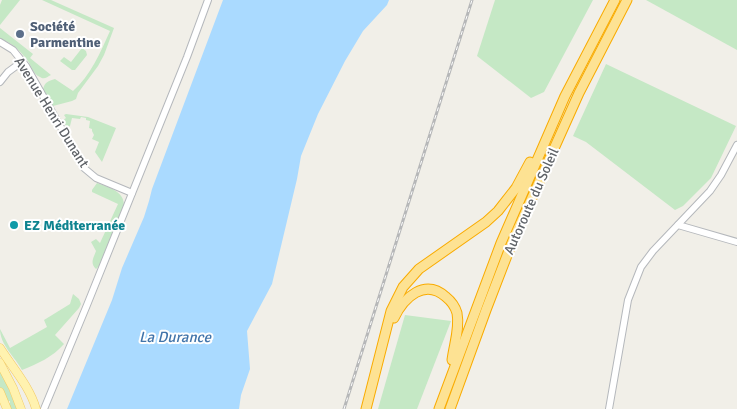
<svg xmlns="http://www.w3.org/2000/svg" width="737" height="409" viewBox="0 0 737 409" font-family="Signika,sans-serif">
<style>
.green{fill:#c5e8c5}
.water{fill:#aadaff}
.lines{fill:none;stroke-linecap:round;stroke-linejoin:round}
.minor-casing{stroke:#b5b8bc;stroke-width:8}
.major-casing{stroke:#f2c960;stroke-width:9}
.highway-casing{stroke:#f9ab00;stroke-width:11}
.minor{stroke:#fff;stroke-width:6}
.major{stroke:#fff2af;stroke-width:8}
.highway{stroke:#fde293;stroke-width:9}
.rail-casing{stroke:#b6b7b8;stroke-width:3}
.rail{stroke:#fff;stroke-width:1;stroke-dasharray:4;stroke-linecap:butt}
.service-dot{fill:#5c6f8a;stroke:#fff;stroke-width:2}
.culture-dot{fill:#0f9aa8;stroke:#fff;stroke-width:2}
.labels{text-anchor:middle;stroke-width:4;stroke-linejoin:round;paint-order:stroke}
.service-label{font-size:14px;font-weight:bold;fill:#4e5e75;stroke:#fff;text-anchor:start}
.street-label{font-size:14px;fill:#5f6368;stroke:#fff}
.culture-label{font-size:14px;font-weight:bold;fill:#0d838f;stroke:#fff;text-anchor:start}
.water-label{font-size:15px;font-style:italic;fill:#4174aa;stroke:#fff}
</style>
<rect width="100%" height="100%" fill="#f1efe8"/>
<g class="green">
<polygon points="2,0 20,0 0,25 0,5"/>
<path d="M42 0H51L114 28 104 55 98 66 78 93 76 99 72 101 53 106 43 89C45 82 48 81 55 79L73 91C91 75 100 53 110 31Z"/>
<polygon points="495,0 593,0 544,92 531,98 477,56"/>
<polygon points="646,0 737,0 737,50"/>
<path d="M0 28 33 54 30 58 51 75C47 77 44 80 40 77 33 74 31 66 28 61 24 56 17 47 11 44 7 41 4 41 0 38Z"/>
<polygon points="82,48 86,51 87,55 75,70 72,70 60,61 64,57 71,62"/>
<polygon points="606,64 736,126 711,178 683,206 675,210 586,142 573,136"/>
<polygon points="66,114 88,117 116,128 102,162 95,152 99,142 92,139 94,135 92,131 92,129 89,128 90,121 86,120 86,118 81,117 80,119 72,118 70,126 67,128 63,120 66,118 64,115"/>
<path d="M97 183C108 187 124 191 124 205L99 266 96 269C90 263 93 259 96 251L91 242 96 239 100 243 118 204 92 192V190Z"/>
<path d="M73 294 79 299 81 304 79 308 55 335 64 344C53 357 37 364 22 370 15 357 0 345 0 329L10 348 47 327 44 320 70 304Z"/>
<polygon points="405,315 451,321 417,409 378,409"/>
<polygon points="0,371 8,387 17,409 11,409 9,404 10,403 10,401 8,401 3,389 0,388"/>
</g>
<polygon class="water" points="223,0 389,0 387,5 363,31 345,61 318,114 301,156 297,179 272,284 247,331 250,369 241,395 239,409 67,409 112,300 122,268 144,217 149,201 152,189"/>
<g class="lines">
<g class="minor-casing">
<g id="minor">
<polyline points="0,42 13,50 26,66 84,168 96,178 132,193"/>
<polyline points="0,82 8,72 23,61"/>
<polyline points="678,225 737,242"/>
<polyline points="44,409 87,305 187,57 208,0"/>
<polyline points="609,409 628,300 641,267 653,251 710,191 721,175 737,145"/>
</g>
</g>
<g class="major-casing">
<g id="major">
<path d="M0 348C12 367 30 387 36 409"/>
<polyline points="0,363 13,388 21,409"/>
<polyline points="0,392 7,409"/>
</g>
</g>
<g class="highway-casing">
<g id="highway">
<path d="M394 318C404 297 425 278 446 297 451 301 455 306 457 313 460 328 454 344 452 360"/>
<polyline points="366,409 391,311 403,287 419,269 486,222 498,211 516,188 530,162"/>
<polyline points="439,409 501,243 565,96 615,0"/>
<polyline points="450,409 486,310 513,240 579,93 627,0"/>
</g>
</g>
<use href="#minor" class="minor"/>
<use href="#major" class="major"/>
<use href="#highway" class="highway"/>
<g class="rail-casing">
<polyline id="rail" points="344,409 472,0"/>
</g>
<use href="#rail" class="rail"/>
</g>
<circle class="service-dot" cx="20" cy="34" r="5"/>
<circle class="culture-dot" cx="14" cy="225" r="5"/>
<g class="labels">
<g class="service-label">
<text x="30" y="31">Société<tspan x="30" dy="16">Parmentine</tspan></text>
</g>
<g class="street-label">
<text transform="translate(52 112) rotate(58)" y="5">Avenue Henri Dunant</text>
<text transform="translate(531 201) rotate(-66)" y="5">Autoroute du Soleil</text>
</g>
<g class="culture-label">
<text x="24" y="230">EZ Méditerranée</text>
</g>
<g class="water-label">
<text x="175" y="342">La Durance</text>
</g>
</g>
</svg>
